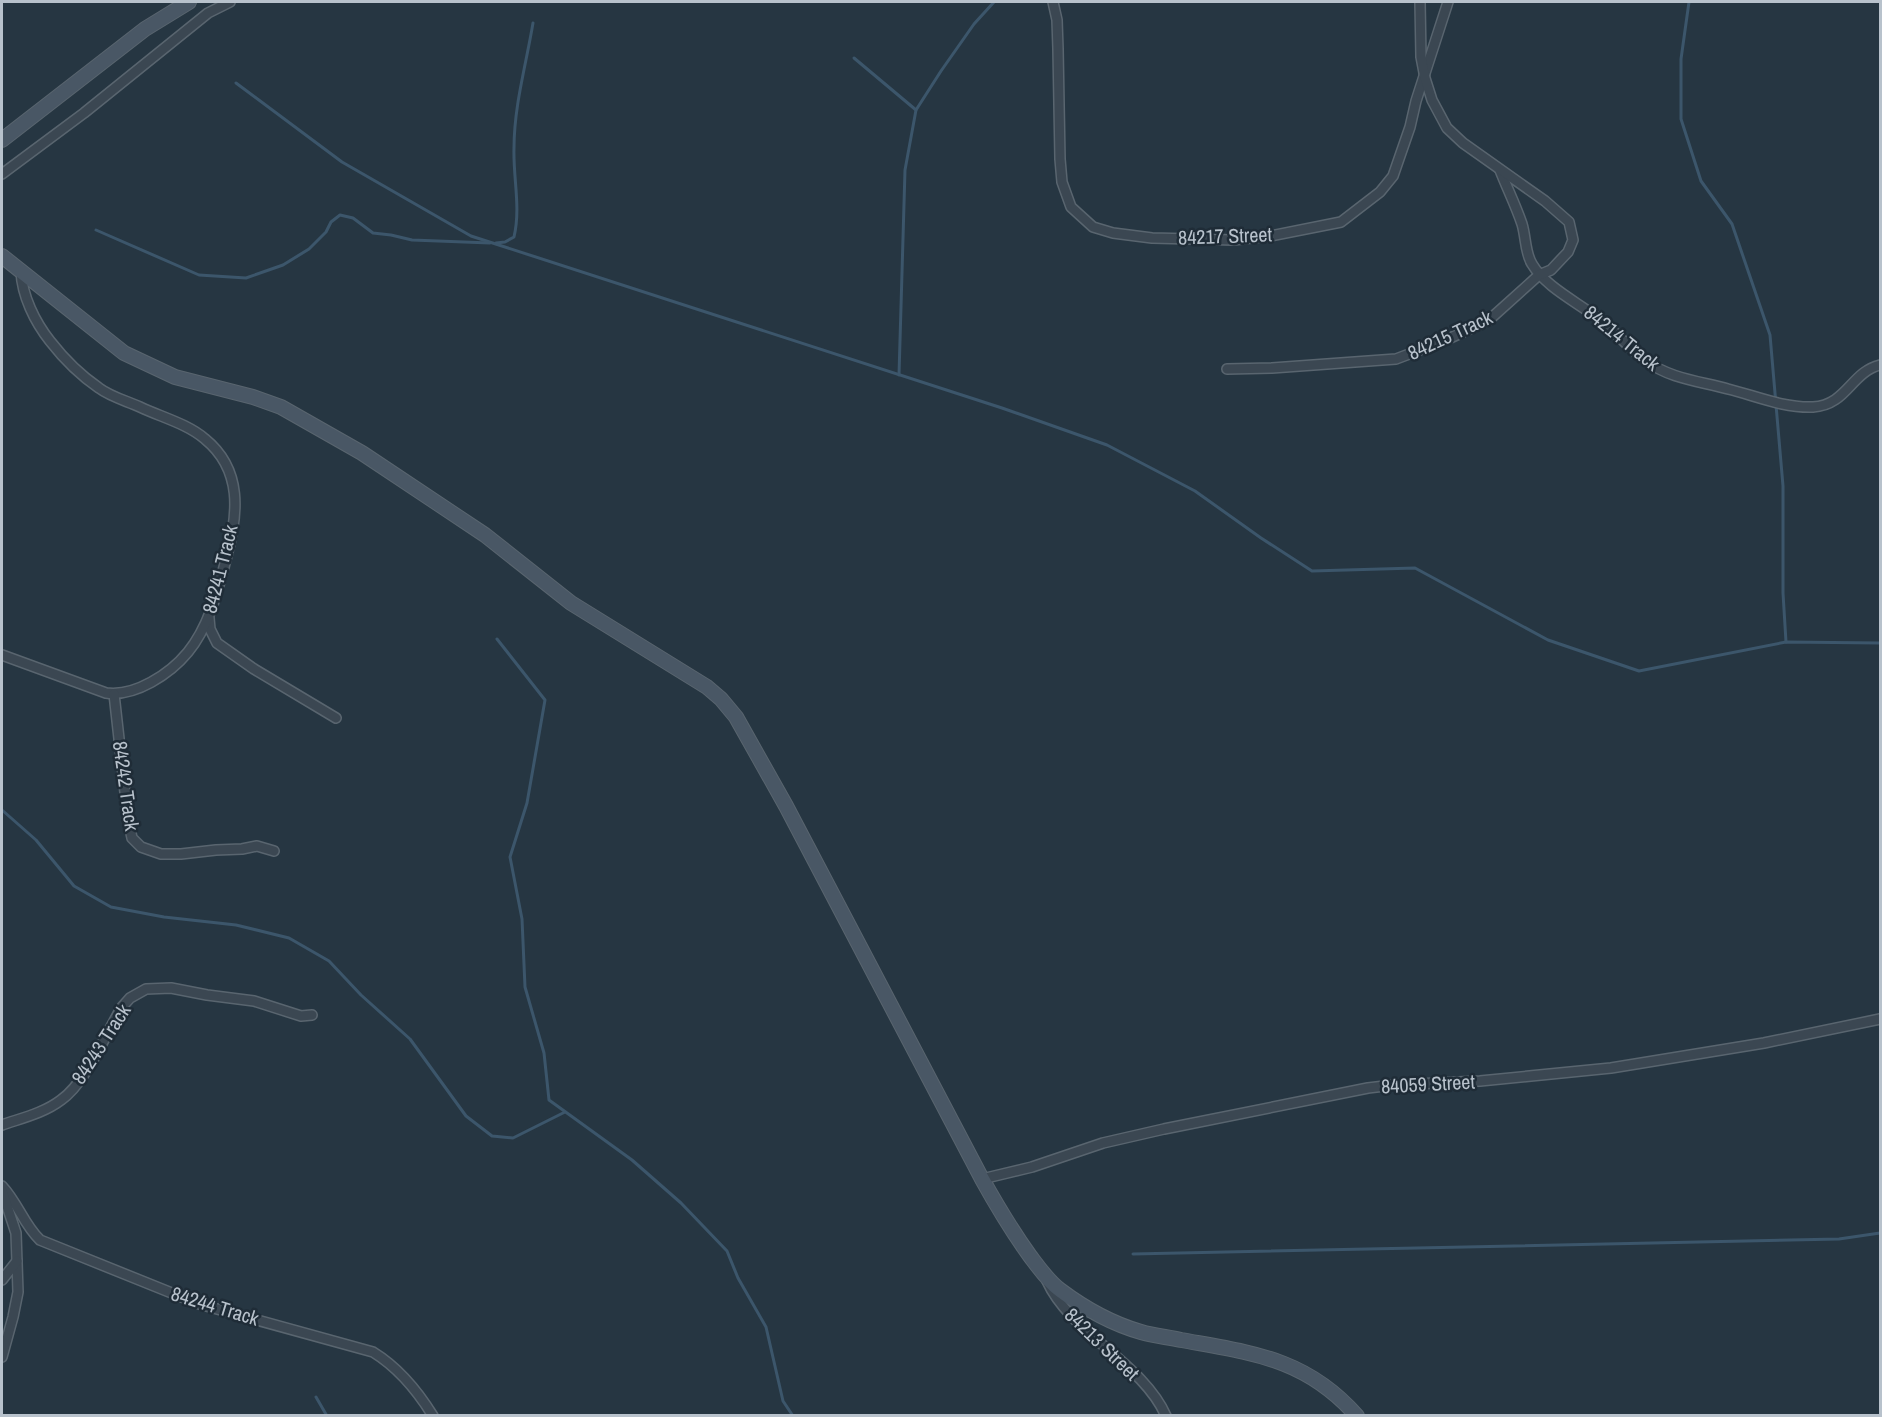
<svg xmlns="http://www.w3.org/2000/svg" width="1882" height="1417" viewBox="0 0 1882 1417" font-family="'Archivo Narrow',sans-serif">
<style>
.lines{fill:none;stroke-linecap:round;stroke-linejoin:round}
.stream{stroke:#3c566b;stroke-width:3}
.street-casing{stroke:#59656f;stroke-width:12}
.secondary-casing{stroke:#59656f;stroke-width:16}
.street{stroke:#3b4752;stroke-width:9}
.secondary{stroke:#495765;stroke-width:14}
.labels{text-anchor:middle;stroke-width:5;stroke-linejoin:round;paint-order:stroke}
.street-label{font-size:20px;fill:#b8c2cc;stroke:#1f2c37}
</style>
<rect width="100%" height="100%" fill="#263642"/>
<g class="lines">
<g class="stream">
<polyline points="1689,2 1681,59 1681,119 1701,181 1732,224 1770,335 1783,486 1783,593 1786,642"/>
<polyline points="854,58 916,110"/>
<polyline points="236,83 342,162 471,236 1002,408 1107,445 1195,491 1261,538 1312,571 1415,568 1548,640 1639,671 1786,642 1880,643"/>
<polyline points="96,230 199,275 246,278 283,265 309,249 326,232 331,222 340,215 353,218 373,233 391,235 412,240 490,243"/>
<path d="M496 243 505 242 514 237C521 207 513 178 514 148 514 106 526 65 533 23"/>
<polyline points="899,375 905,170 916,110 941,71 974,24 994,2"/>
<polyline points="497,639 545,700 527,803 510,857 522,919 525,987 544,1053 549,1100 632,1160 681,1203 727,1251 738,1278 766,1327 783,1401 793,1416"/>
<polyline points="2,810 36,840 74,886 111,907 164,917 236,925 289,938 329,961 361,995 410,1039 466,1116 492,1136 513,1138 565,1112"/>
<polyline points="1133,1254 1839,1239 1880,1233"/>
<polyline points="316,1397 327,1416"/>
</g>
<g class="street-casing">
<g id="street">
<polyline points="1053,2 1057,20 1058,49 1060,159 1062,182 1071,207 1093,227 1113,233 1152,238 1233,240 1270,236 1341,222 1380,192 1393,176 1410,127 1416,101 1448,2"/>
<path d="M1500 170C1507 188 1516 206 1522 224 1526 237 1525 253 1532 264 1545 286 1575 301 1595 316 1614 329 1628 348 1646 361 1671 379 1699 381 1728 389 1756 396 1783 408 1813 407 1847 405 1851 372 1880 365"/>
<polyline points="2,174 84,113 208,13 230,2"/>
<polyline points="1227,369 1272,368 1396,359 1446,340 1489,320 1539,275 1551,270 1568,252 1573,240 1569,222 1545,201 1463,143 1447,128 1432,100 1425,78 1421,57 1420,2"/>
<polyline points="209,618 210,629 217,643 254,669 336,718"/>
<path d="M2 655 106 693C135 697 170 674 188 652 210 625 218 589 227 556 238 514 243 470 205 439 188 424 161 417 140 407 127 401 111 397 99 388 80 375 64 359 50 341 35 322 22 296 21 271"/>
<polyline points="114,694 128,819 132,838 141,847 161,854 181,854 216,850 242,849 257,846 274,851"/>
<path d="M2 1125C22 1118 44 1113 61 1100 86 1083 106 1033 122 1007L130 998 146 989 171 988 207 995 254 1001 301 1016 312 1015"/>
<polyline points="982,1179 1032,1167 1103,1143 1164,1129 1368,1088 1393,1085 1480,1081 1611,1068 1764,1043 1880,1019"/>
<path d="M2 1186C18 1203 24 1225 40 1240L199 1304 373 1352C399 1368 417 1390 433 1416"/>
<polyline points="2,1191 16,1233 18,1292 13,1317 2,1357"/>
<polyline points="2,1280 17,1261"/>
<path d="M1047 1281C1071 1334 1143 1363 1166 1416"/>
</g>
</g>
<g class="secondary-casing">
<g id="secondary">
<polyline points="2,140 145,29 189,2"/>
<path d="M2 256 124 353 175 377 253 397 281 407 362 453 485 535 571 603 707 687 721 699 736 717 786 806 982 1179C997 1206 1012 1231 1030 1256 1039 1268 1048 1281 1060 1290 1084 1308 1113 1324 1141 1332 1154 1336 1168 1337 1181 1340 1252 1353 1306 1358 1357 1416"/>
</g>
</g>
<use href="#street" class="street"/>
<use href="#secondary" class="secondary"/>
</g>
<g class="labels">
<g class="street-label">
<text transform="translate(1225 236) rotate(-2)" y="7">84217 Street</text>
<text transform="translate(1450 335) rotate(-25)" y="7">84215 Track</text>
<text transform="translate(1622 338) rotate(39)" y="7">84214 Track</text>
<text transform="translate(220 569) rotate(-76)" y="7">84241 Track</text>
<text transform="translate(126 786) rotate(82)" y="7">84242 Track</text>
<text transform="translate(101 1044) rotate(-57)" y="7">84243 Track</text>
<text transform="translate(1428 1084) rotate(-3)" y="7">84059 Street</text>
<text transform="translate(215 1306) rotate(17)" y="7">84244 Track</text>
<text transform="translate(1102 1344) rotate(44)" y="7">84213 Street</text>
</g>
</g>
<rect width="1882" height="1417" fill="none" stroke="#b8c2cc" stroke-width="6"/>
</svg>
